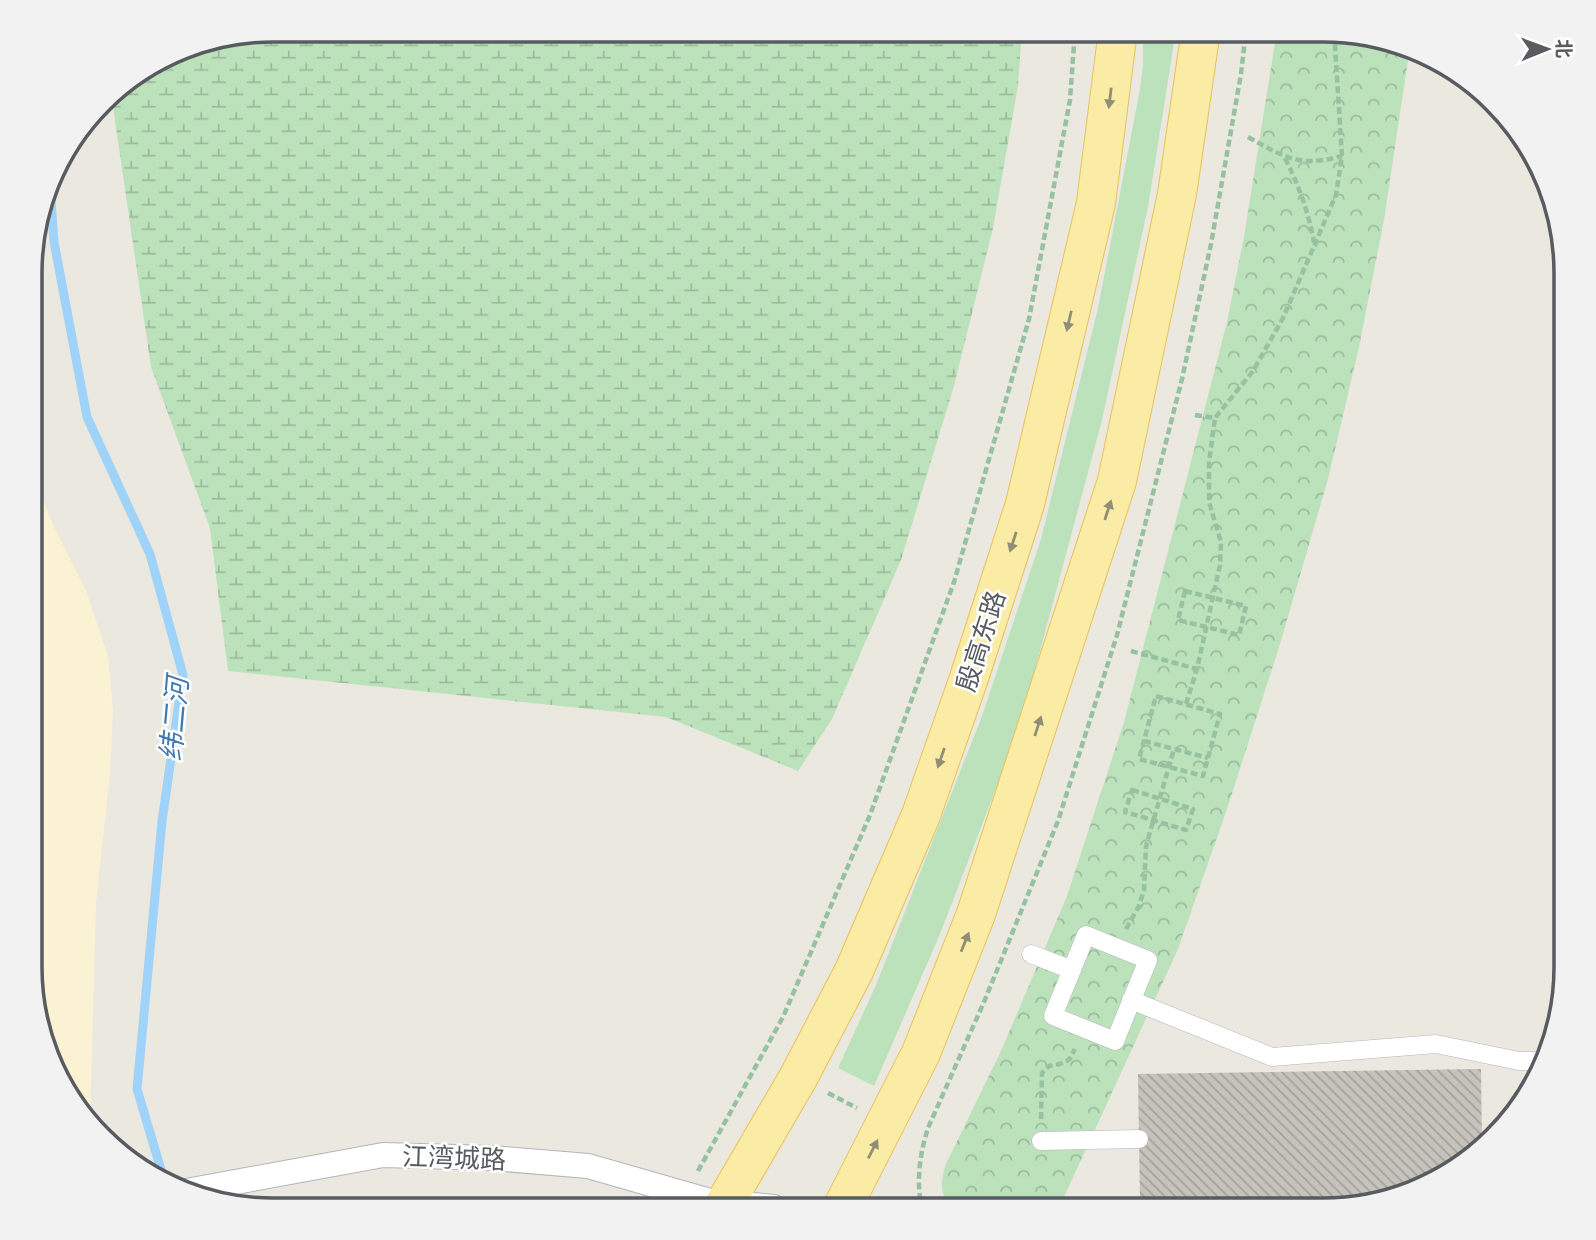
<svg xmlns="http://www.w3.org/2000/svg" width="1596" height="1240" viewBox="0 0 1596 1240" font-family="Karla,'Noto Sans SC',sans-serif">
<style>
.commercial{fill:#fbf2d4}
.grass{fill:#bce2bc}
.forest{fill:url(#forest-crowns)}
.wetland{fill:url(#wetland-marsh)}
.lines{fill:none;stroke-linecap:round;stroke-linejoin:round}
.stream{stroke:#a0d3fa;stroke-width:9}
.building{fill:url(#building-back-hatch)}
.pedestrian-casing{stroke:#b2b5ba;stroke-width:19}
.minor-casing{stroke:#b2b5ba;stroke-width:26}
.tertiary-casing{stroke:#b2b5ba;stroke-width:32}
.primary-casing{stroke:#e9c15a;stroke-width:40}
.path{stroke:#96c2a2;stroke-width:4.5;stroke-dasharray:7 3.5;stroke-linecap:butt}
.pedestrian{stroke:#fff;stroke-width:18}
.minor{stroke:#fff;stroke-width:24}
.tertiary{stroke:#fff;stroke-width:30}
.primary{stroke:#faeca5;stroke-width:38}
.oneway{fill:#918e78}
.labels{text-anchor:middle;stroke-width:5;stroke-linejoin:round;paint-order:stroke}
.street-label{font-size:26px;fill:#585c60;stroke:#fff}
.water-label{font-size:28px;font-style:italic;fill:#427ab2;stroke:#fff}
.rim{fill:none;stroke:#585c60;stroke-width:3.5}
</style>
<defs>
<pattern id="forest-crowns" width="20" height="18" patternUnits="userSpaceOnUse" patternTransform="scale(1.75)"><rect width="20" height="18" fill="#bce2bc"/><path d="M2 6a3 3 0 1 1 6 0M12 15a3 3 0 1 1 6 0" fill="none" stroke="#9cba9c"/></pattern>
<pattern id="wetland-marsh" width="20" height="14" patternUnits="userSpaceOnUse" patternTransform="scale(1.75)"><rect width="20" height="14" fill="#bce2bc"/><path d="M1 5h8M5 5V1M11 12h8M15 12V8" fill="none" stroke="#9cba9c"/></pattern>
<pattern id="building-back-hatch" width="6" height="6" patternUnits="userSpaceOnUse" patternTransform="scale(1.75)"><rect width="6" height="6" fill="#c6c3bd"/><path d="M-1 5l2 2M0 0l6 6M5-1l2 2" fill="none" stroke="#a4a29d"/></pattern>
</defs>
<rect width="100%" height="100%" fill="#ebe8df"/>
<polygon class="commercial" points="31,469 54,527 86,591 108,656 113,712 110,773 96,902 90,1121 55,1074 30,983"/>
<polygon class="grass" points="1143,30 1176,30 1148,207 1102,420 1025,707 1000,778 940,934 874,1086 838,1068 876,985 982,716 1041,539 1098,308 1140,89 1143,65"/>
<path class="forest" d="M1277 30H1338L1410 47 1384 220 1359 347 1328 479 1280 644 1227 809 1178 949 1058 1210H950C940 1190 940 1184 946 1164L1001 1051 1067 896 1124 722 1227 322 1244 237Z"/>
<polygon class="wetland" points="273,30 1022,30 1018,86 993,228 954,386 901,560 832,719 798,771 666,717 228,671 210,528 151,367 111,93 113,90 195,43"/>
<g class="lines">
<polyline class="stream" points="50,186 54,242 87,417 150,554 183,675 162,821 137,1089 165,1183"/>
</g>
<polygon class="building" points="1481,1069 1482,1144 1416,1192 1379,1199 1140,1203 1138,1074"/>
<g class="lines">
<g class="pedestrian-casing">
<g id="pedestrian">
<polygon points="1086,935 1148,960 1115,1041 1053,1016"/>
<polyline points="1031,954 1072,970"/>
<polyline points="1131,1000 1272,1057 1436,1044 1519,1061 1547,1061"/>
<polyline points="1041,1141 1139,1139"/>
</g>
</g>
<g class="minor-casing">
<polyline id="minor" points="181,1192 383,1155 492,1158 588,1166 724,1205"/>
</g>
<g class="tertiary-casing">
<polyline id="tertiary" points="724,1205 773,1210"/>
</g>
<g class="primary-casing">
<g id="primary">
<polyline points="721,1210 798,1078 854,971 921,815 969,678 1025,504 1096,203 1118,30"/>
<polyline points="841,1210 921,1053 976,914 1117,481 1177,194 1201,30"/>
</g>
</g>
<g class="path">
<path d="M1248 137C1284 157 1299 168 1342 156"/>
<path d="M1285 158C1299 186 1308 211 1314 242"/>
<polyline points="1195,415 1215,418 1253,371 1283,318 1336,195 1342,156 1334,30"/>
<polygon points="1185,591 1246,606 1239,635 1178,620"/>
<polyline points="1131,651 1197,669"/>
<polygon points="1156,696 1220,714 1203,776 1139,759"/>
<polyline points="1186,704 1197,669 1220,565 1221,542 1209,502 1209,462 1215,418"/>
<polyline points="1144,741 1208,758"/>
<polygon points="1132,790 1193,809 1186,830 1125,812"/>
<polyline points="1126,929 1139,906 1144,890 1146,846 1174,749"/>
<polyline points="828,1093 857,1108"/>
<polyline points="1041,1119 1042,1073 1049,1066 1060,1064 1069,1060 1075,1049"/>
<polyline points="698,1171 783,1017 870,815 954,582 1029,319 1070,100 1075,30"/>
<path d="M923 1210C915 1185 920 1153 928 1128L984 1002 1058 821 1117 635 1182 379 1211 244 1241 74 1246 30"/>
</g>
<use href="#pedestrian" class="pedestrian"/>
<use href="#minor" class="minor"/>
<use href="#tertiary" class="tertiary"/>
<use href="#primary" class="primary"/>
</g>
<defs><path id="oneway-solid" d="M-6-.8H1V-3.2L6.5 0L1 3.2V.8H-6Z" transform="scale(1.75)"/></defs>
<g class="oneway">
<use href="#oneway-solid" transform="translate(1110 98) rotate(97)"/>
<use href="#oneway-solid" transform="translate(1069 321) rotate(103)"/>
<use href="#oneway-solid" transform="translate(1108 510) rotate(-72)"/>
<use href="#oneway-solid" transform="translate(1013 542) rotate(108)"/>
<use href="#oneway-solid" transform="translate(1038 726) rotate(-72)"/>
<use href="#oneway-solid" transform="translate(941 758) rotate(109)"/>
<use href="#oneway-solid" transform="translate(965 942) rotate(-68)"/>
<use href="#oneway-solid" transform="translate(873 1149) rotate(-63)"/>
</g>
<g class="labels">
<g class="street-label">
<text transform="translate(981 641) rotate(-72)" y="9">殷高东路</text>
<text transform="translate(454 1158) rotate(2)" y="9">江湾城路</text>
</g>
<g class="water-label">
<text transform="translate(174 719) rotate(-85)" y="10">纬二河</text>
</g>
</g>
<path d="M0 0H1596V1240H0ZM273 42H1323A231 231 0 0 1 1554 273V967A231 231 0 0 1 1323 1198H273A231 231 0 0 1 42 967V273A231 231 0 0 1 273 42Z" fill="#f2f2f2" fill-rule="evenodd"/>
<path class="rim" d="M273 42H1323A231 231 0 0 1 1554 273V967A231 231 0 0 1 1323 1198H273A231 231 0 0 1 42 967V273A231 231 0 0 1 273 42Z"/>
<g transform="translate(1547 49) rotate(89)" stroke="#ffffff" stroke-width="5" paint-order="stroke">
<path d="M0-5L12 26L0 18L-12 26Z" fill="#585c60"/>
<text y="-10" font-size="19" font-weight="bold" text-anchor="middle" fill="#585c60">北</text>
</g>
</svg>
